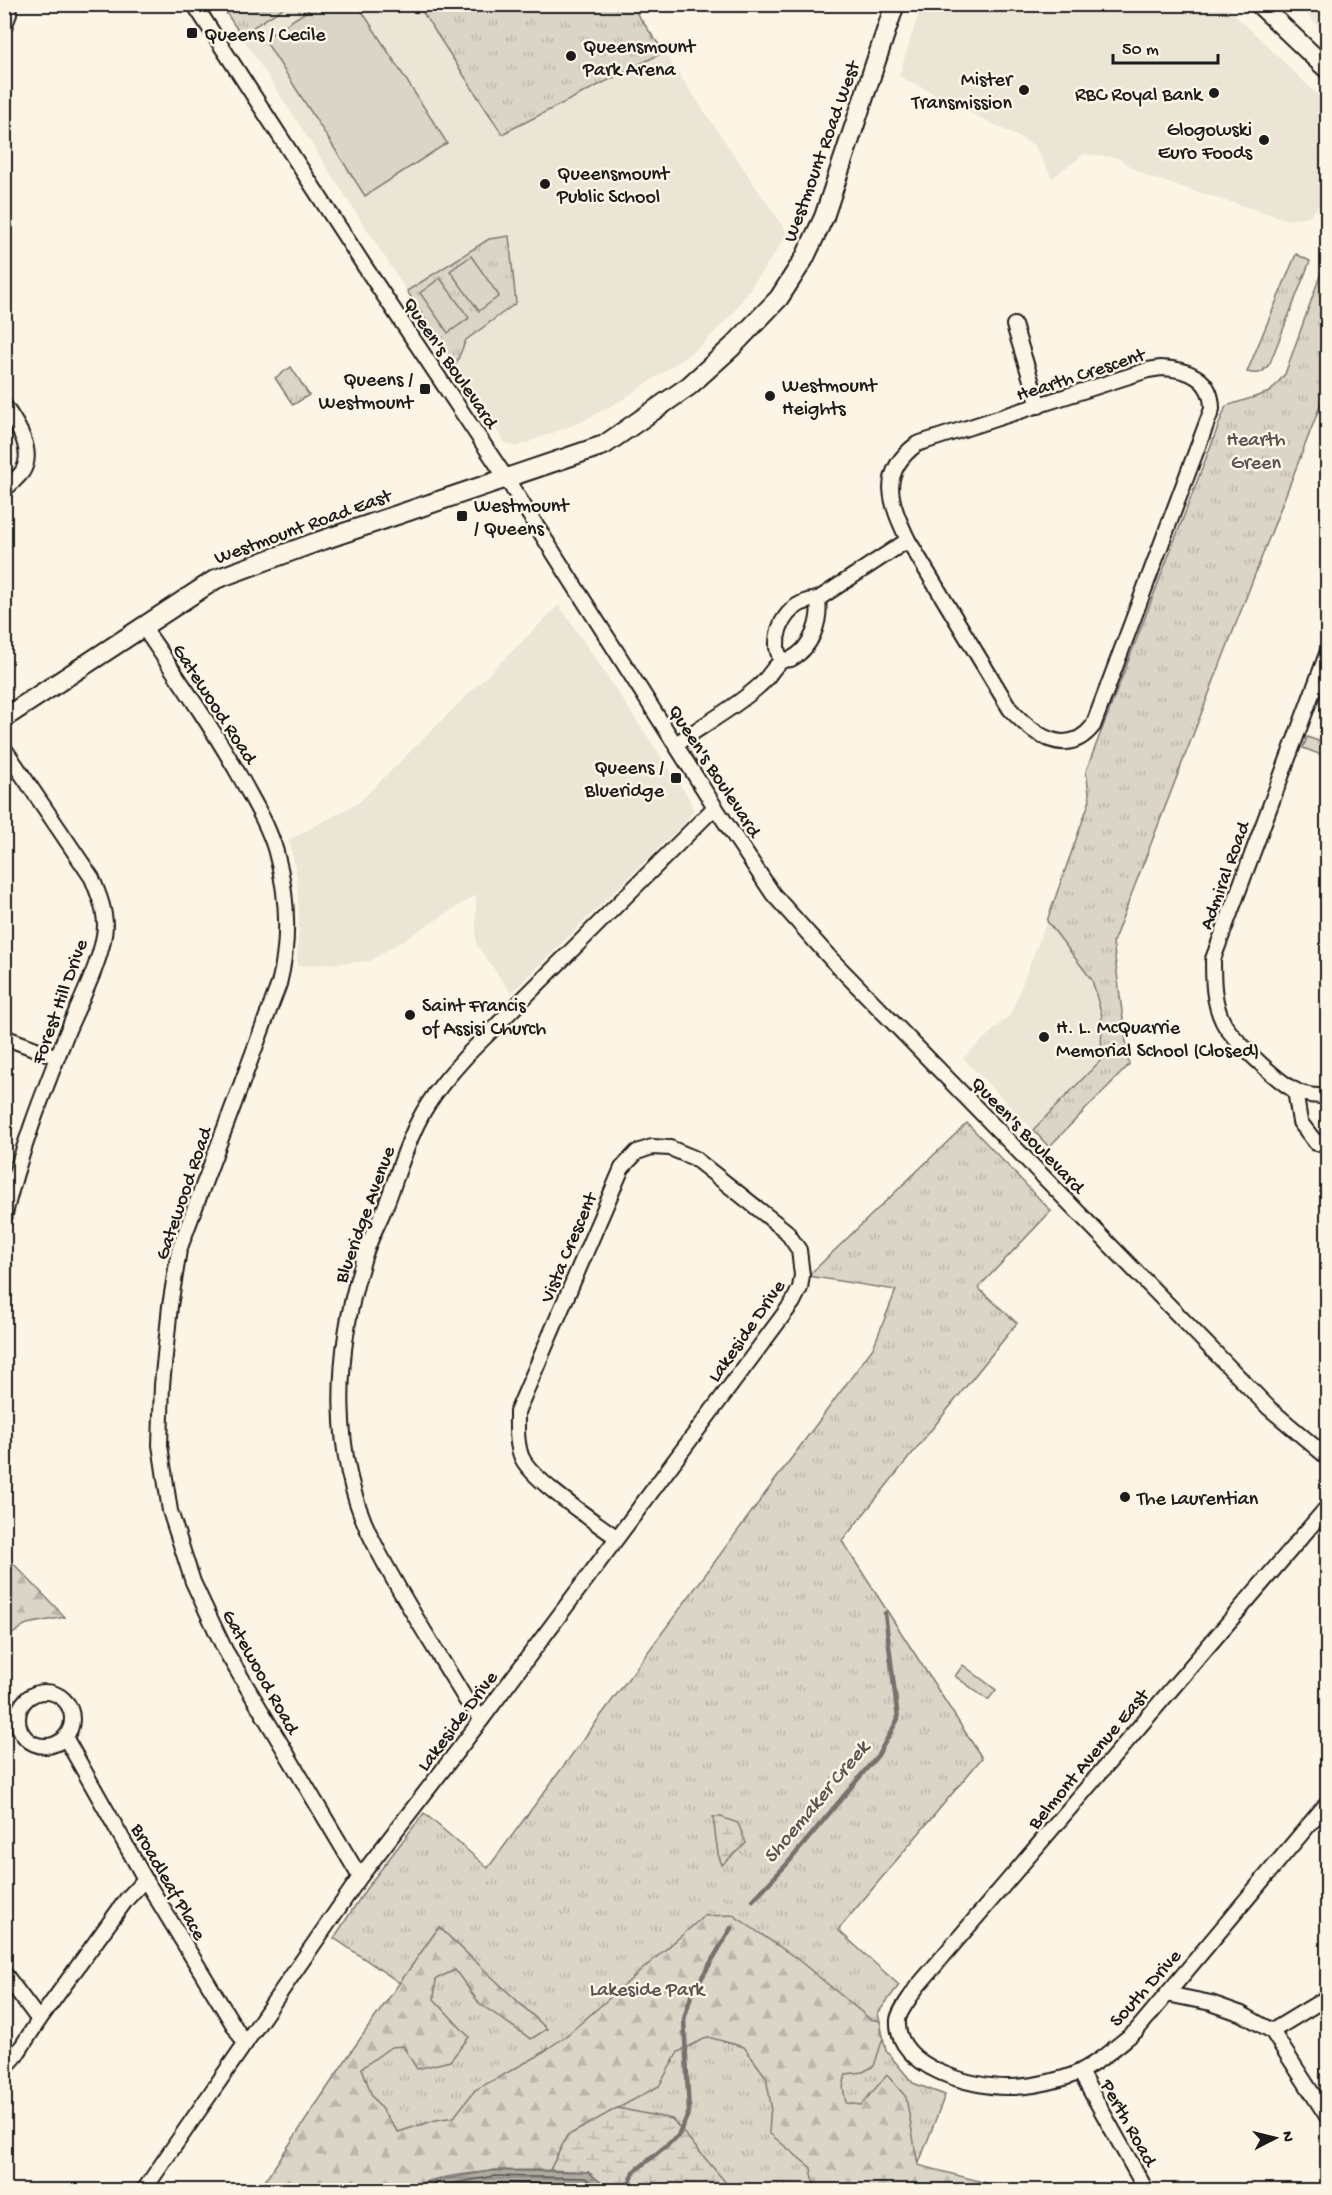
<svg xmlns="http://www.w3.org/2000/svg" width="1332" height="2195" viewBox="0 0 1332 2195" font-family="'Gochi Hand',sans-serif">
<style>
.built{fill:#ebe5d6}
.grass{fill:url(#grass-tufts);stroke:#7c7872;stroke-width:1.5}
.forest{fill:url(#forest-firs);stroke:#7c7872;stroke-width:1.5}
.wetland{fill:url(#wetland-marsh);stroke:#7c7872;stroke-width:1.5}
.garden{fill:#dbd5c8;stroke:#7c7872;stroke-width:1.5}
.water{fill:url(#water-rules);stroke:#75726c;stroke-width:1.5}
.lines{fill:none;stroke-linecap:round;stroke-linejoin:round}
.shore{stroke:#575551;stroke-width:1.5}
.stream{stroke:#75726c;stroke-width:4.5}
.minor-casing{stroke:#1c1c1c;stroke-width:18}
.major-casing{stroke:#1c1c1c;stroke-width:22}
.minor{stroke:#fcf5e5;stroke-width:14}
.major{stroke:#fcf5e5;stroke-width:18}
.poi-dot{fill:#1c1c1c;stroke:#fcf5e5;stroke-width:2}
.labels{text-anchor:middle;stroke-width:5;stroke-linejoin:round;paint-order:stroke}
.poi-label{font-size:20px;fill:#1c1c1c;stroke:#fcf5e5;text-anchor:start}
.street-label{font-size:20px;fill:#1c1c1c;stroke:#fcf5e5}
.park-label{font-size:20px;fill:#555450;stroke:#fcf5e5}
.water-label{font-size:21px;font-style:italic;fill:#575551;stroke:#fcf5e5}
</style>
<defs>
<pattern id="grass-tufts" width="24" height="20" patternUnits="userSpaceOnUse" patternTransform="scale(1.5)"><rect width="24" height="20" fill="#dbd5c8"/><path d="M3 7l-1-3M5 7V3M7 7l1-3M15 17l-1-3M17 17v-4M19 17l1-3" fill="none" stroke="#bbb6ab"/></pattern>
<pattern id="forest-firs" width="22" height="20" patternUnits="userSpaceOnUse" patternTransform="scale(1.5)"><rect width="22" height="20" fill="#dbd5c8"/><path d="M5 1l3.5 6h-7zM16 11l3.5 6h-7z" fill="#bbb6ab"/></pattern>
<pattern id="wetland-marsh" width="20" height="14" patternUnits="userSpaceOnUse" patternTransform="scale(1.5)"><rect width="20" height="14" fill="#dbd5c8"/><path d="M1 5h8M5 5V1M11 12h8M15 12V8" fill="none" stroke="#bbb6ab"/></pattern>
<pattern id="water-rules" width="6" height="5" patternUnits="userSpaceOnUse" patternTransform="scale(1.5)"><rect width="6" height="5" fill="#b0aba1"/><path d="M0 2.5h6" fill="none" stroke="#8e8a82"/></pattern>
</defs>
<rect width="100%" height="100%" fill="#fcf5e5"/>
<filter id="ink" filterUnits="userSpaceOnUse"><feTurbulence type="fractalNoise" baseFrequency=".0167" numOctaves="2"/><feDisplacementMap in="SourceGraphic" scale="12" xChannelSelector="R" yChannelSelector="G"/><feConvolveMatrix kernelMatrix="1 2 1 2 8 2 1 2 1" color-interpolation-filters="sRGB"/></filter>
<g filter="url(#ink)">
<g class="built">
<polygon points="288,5 418,5 502,133 664,52 788,234 733,313 703,344 674,365 622,400 581,422 516,447 505,443 241,35"/>
<polygon points="921,5 1225,5 1327,104 1327,197 1309,216 1288,220 1146,176 1118,158 1084,154 1052,178 1034,145 899,76"/>
<polygon points="1298,5 1327,5 1327,35"/>
<polygon points="559,605 689,798 693,810 685,822 511,993 476,944 476,895 370,961 297,966 299,920 297,876 289,840 358,803"/>
<polygon points="1047,921 1092,980 1102,1016 1101,1060 1033,1130 963,1058 1010,1015"/>
</g>
<g class="grass">
<polygon points="221,5 288,5 241,35"/>
<polygon points="418,5 631,5 664,52 502,134"/>
<polygon points="509,236 516,303 466,340 455,366 407,291 489,239"/>
<path d="M1296 254 1310 261 1270 363C1263 373 1260 375 1247 372Z"/>
<polygon points="1327,256 1327,388 1113,942 1129,1065 1049,1147 1033,1130 1101,1060 1102,1016 1092,980 1047,921 1090,800 1086,771 1226,406 1270,392 1285,374"/>
<polygon points="291,367 309,395 293,405 275,378"/>
<polygon points="1307,737 1327,744 1327,757 1303,748"/>
<polygon points="967,1123 1051,1211 978,1288 1017,1323 842,1541 982,1758 838,1930 899,1985 878,2013 886,2051 913,2083 945,2095 917,2168 990,2190 272,2190 410,1990 334,1938 366,1889 424,1813 488,1868 873,1348 896,1290 808,1276"/>
</g>
<g class="forest">
<polygon points="8,1558 65,1617 27,1624 5,1639 4,1563"/>
<path d="M733 1915 796 1958 870 2019 880 2021 883 2038 874 2066 863 2072 846 2074 843 2087 846 2103 861 2105 887 2075 906 2097 918 2165 990 2184 1045 2190H815L811 2168 769 2133 771 2105 766 2077 744 2047 708 2037 678 2052 659 2086 567 2136 550 2170C500 2170 447 2171 400 2190H259L355 2046 439 1927 547 2029 531 2039 479 2003 455 1970 436 1979 434 1999 469 2037 450 2061 417 2069 403 2046 391 2047 362 2068 372 2096 398 2132 436 2120 454 2117 475 2090 536 2057 567 2035 704 1916Z"/>
</g>
<g class="wetland">
<polygon points="713,1817 721,1817 738,1823 746,1843 722,1865 718,1854"/>
<polygon points="617,2108 672,2119 732,2190 610,2190 588,2172 550,2170 567,2136"/>
</g>
<g class="garden">
<polygon points="316,5 358,5 447,143 365,196 264,39"/>
<polygon points="471,256 499,296 479,311 450,271"/>
<polygon points="440,278 469,318 448,333 420,293"/>
<polygon points="963,1665 996,1690 988,1700 955,1676"/>
</g>
<polygon class="water" points="495,2170 588,2172 610,2190 400,2190 416,2184"/>
<g class="lines">
<g class="shore">
<polyline points="415,2190 495,2176 585,2178 601,2190"/>
<polyline points="455,2190 496,2183 582,2185 589,2190"/>
</g>
<g class="stream">
<polyline points="753,1900 787,1864 878,1755 898,1719 885,1613"/>
<polyline points="627,2190 634,2172 678,2136 689,2112 684,2019 691,1996 731,1928"/>
</g>
<g class="minor-casing">
<g id="minor">
<polyline points="194,4 365,267 506,478 715,807 773,894 831,959 1269,1408 1328,1458"/>
<polyline points="4,27 9,14 8,4"/>
<polyline points="1014,325 1039,406"/>
<path d="M1161 368C1188 369 1212 378 1212 409L1093 726C1066 760 1032 733 1010 709L908 540C890 502 878 473 917 444L1148 370Z"/>
<path d="M4 405C16 423 36 451 22 472 17 479 10 484 4 490"/>
<path d="M144 628C178 678 213 728 243 782 255 804 269 827 276 852 288 896 290 940 279 984L179 1250 170 1306 162 1385 160 1445 170 1511 193 1582 225 1650 360 1877"/>
<path d="M1328 651 1213 959C1213 980 1213 1002 1223 1022 1231 1038 1279 1083 1296 1091 1306 1096 1316 1096 1328 1096"/>
<path d="M781 661C780 657 777 651 777 647 776 621 793 601 818 599L908 540"/>
<path d="M676 744C704 724 735 708 760 685 768 679 773 666 782 661 784 659 788 660 791 659 812 648 821 621 818 599"/>
<path d="M4 748 92 878C98 893 105 909 105 926 104 956 80 1002 68 1030 44 1091 19 1154 4 1218"/>
<polyline points="4,1037 57,1057"/>
<polyline points="1295,1090 1300,1122 1316,1143 1328,1141"/>
<path d="M1328 1506 916 1988C911 1997 899 2011 898 2020 895 2068 974 2088 1009 2087 1027 2087 1047 2083 1064 2078 1091 2070 1114 2048 1136 2031L1328 1802"/>
<circle cx="45" cy="1719" r="27"/>
<path d="M482 1719 466 1700C435 1648 401 1597 374 1543 330 1459 335 1353 362 1264 367 1244 378 1224 386 1205 397 1177 405 1147 419 1120 432 1094 451 1073 471 1051L715 807"/>
<polyline points="65,1737 145,1879 245,2044"/>
<polyline points="4,1973 39,2020"/>
<polyline points="1167,1994 1211,2003 1242,2014 1272,2031 1328,2118"/>
<polyline points="1272,2031 1328,1997"/>
<polyline points="4,2069 15,2057 39,2020 126,1900 145,1879"/>
<polyline points="1080,2072 1146,2190"/>
<path d="M144 2190 360 1877 482 1719 793 1302 800 1288 802 1275 799 1250 786 1231 694 1158 670 1148 652 1147 637 1152 622 1168 517 1412C517 1427 516 1444 522 1458 534 1482 593 1520 617 1538"/>
</g>
</g>
<g class="major-casing">
<g id="major">
<polyline points="1259,4 1328,70"/>
<polyline points="4,718 216,579 314,543 604,445 689,386 732,347 779,298 804,259 824,217 895,4"/>
</g>
</g>
<use href="#minor" class="minor"/>
<use href="#major" class="major"/>
</g>
</g>
<g class="poi-dot">
<rect x="186" y="27" width="12" height="12" rx="3"/>
<circle cx="571" cy="56" r="6"/>
<circle cx="1024" cy="90" r="6"/>
<circle cx="1214" cy="93" r="6"/>
<circle cx="1264" cy="140" r="6"/>
<circle cx="545" cy="184" r="6"/>
<rect x="419" y="383" width="12" height="12" rx="3"/>
<circle cx="770" cy="396" r="6"/>
<rect x="456" y="510" width="12" height="12" rx="3"/>
<rect x="670" y="772" width="12" height="12" rx="3"/>
<circle cx="410" cy="1015" r="6"/>
<circle cx="1044" cy="1037" r="6"/>
<circle cx="1125" cy="1497" r="6"/>
</g>
<g class="labels">
<g class="poi-label">
<text x="204" y="40">Queens / Cecile</text>
<text x="583" y="52">Queensmount<tspan x="583" dy="23">Park Arena</tspan></text>
<text x="1012" y="85" text-anchor="end">Mister<tspan x="1012" dy="23">Transmission</tspan></text>
<text x="1202" y="100" text-anchor="end">RBC Royal Bank</text>
<text x="1252" y="135" text-anchor="end">Glogowski<tspan x="1252" dy="23">Euro Foods</tspan></text>
<text x="557" y="179">Queensmount<tspan x="557" dy="23">Public School</tspan></text>
<text x="413" y="385" text-anchor="end">Queens /<tspan x="413" dy="23">Westmount</tspan></text>
<text x="782" y="391">Westmount<tspan x="782" dy="23">Heights</tspan></text>
<text x="474" y="511">Westmount<tspan x="474" dy="23">/ Queens</tspan></text>
<text x="664" y="773" text-anchor="end">Queens /<tspan x="664" dy="23">Blueridge</tspan></text>
<text x="422" y="1011">Saint Francis<tspan x="422" dy="23">of Assisi Church</tspan></text>
<text x="1056" y="1033">H. L. McQuarrie<tspan x="1056" dy="23">Memorial School (Closed)</tspan></text>
<text x="1137" y="1504">The Laurentian</text>
</g>
<g class="street-label">
<text transform="translate(820 151) rotate(-70)" y="7">Westmount Road West</text>
<text transform="translate(452 362) rotate(56)" y="7">Queen's Boulevard</text>
<text transform="translate(1080 373) rotate(-18)" y="7">Hearth Crescent</text>
<text transform="translate(302 525) rotate(-20)" y="7">Westmount Road East</text>
<text transform="translate(216 703) rotate(57)" y="7">Gatewood Road</text>
<text transform="translate(716 770) rotate(57)" y="7">Queen's Boulevard</text>
<text transform="translate(1223 875) rotate(-70)" y="7">Admiral Road</text>
<text transform="translate(58 1001) rotate(-70)" y="7">Forest Hill Drive</text>
<text transform="translate(1029 1134) rotate(46)" y="7">Queen's Boulevard</text>
<text transform="translate(182 1193) rotate(-71)" y="7">Gatewood Road</text>
<text transform="translate(363 1214) rotate(-70)" y="7">Blueridge Avenue</text>
<text transform="translate(567 1247) rotate(-67)" y="7">Vista Crescent</text>
<text transform="translate(745 1330) rotate(-55)" y="7">Lakeside Drive</text>
<text transform="translate(262 1671) rotate(61)" y="7">Gatewood Road</text>
<text transform="translate(456 1720) rotate(-53)" y="7">Lakeside Drive</text>
<text transform="translate(1087 1758) rotate(-50)" y="7">Belmont Avenue East</text>
<text transform="translate(170 1881) rotate(60)" y="7">Broadleaf Place</text>
<text transform="translate(1144 1987) rotate(-48)" y="7">South Drive</text>
<text transform="translate(1130 2122) rotate(61)" y="7">Perth Road</text>
</g>
<g class="park-label">
<text x="1256" y="445">Hearth<tspan x="1256" dy="23">Green</tspan></text>
<text x="647" y="1995">Lakeside Park</text>
</g>
<g class="water-label">
<text transform="translate(815 1801) rotate(-50)" y="7">Shoemaker Creek</text>
</g>
</g>
<rect width="1332" height="2195" fill="none" stroke="#fcf5e5" stroke-width="24"/>
<rect x="12" y="12" width="1308" height="2171" fill="none" stroke="#1c1c1c" stroke-width="2" filter="url(#ink)"/>
<g transform="translate(1275 2138) rotate(83)" stroke="#fcf5e5" stroke-width="4.5" paint-order="stroke">
<path d="M0-4.5L10 22L0 15L-10 22Z" fill="#1c1c1c"/>
<text y="-9" font-size="16" font-weight="bold" text-anchor="middle" fill="#1c1c1c">N</text>
</g>
<path d="M1113 54v9h105v-9" fill="none" stroke="#1c1c1c" stroke-width="3"/>
<text x="1122" y="54" font-size="18" fill="#1c1c1c" stroke="#fcf5e5" stroke-width="4.5" paint-order="stroke">50 m</text>
</svg>
